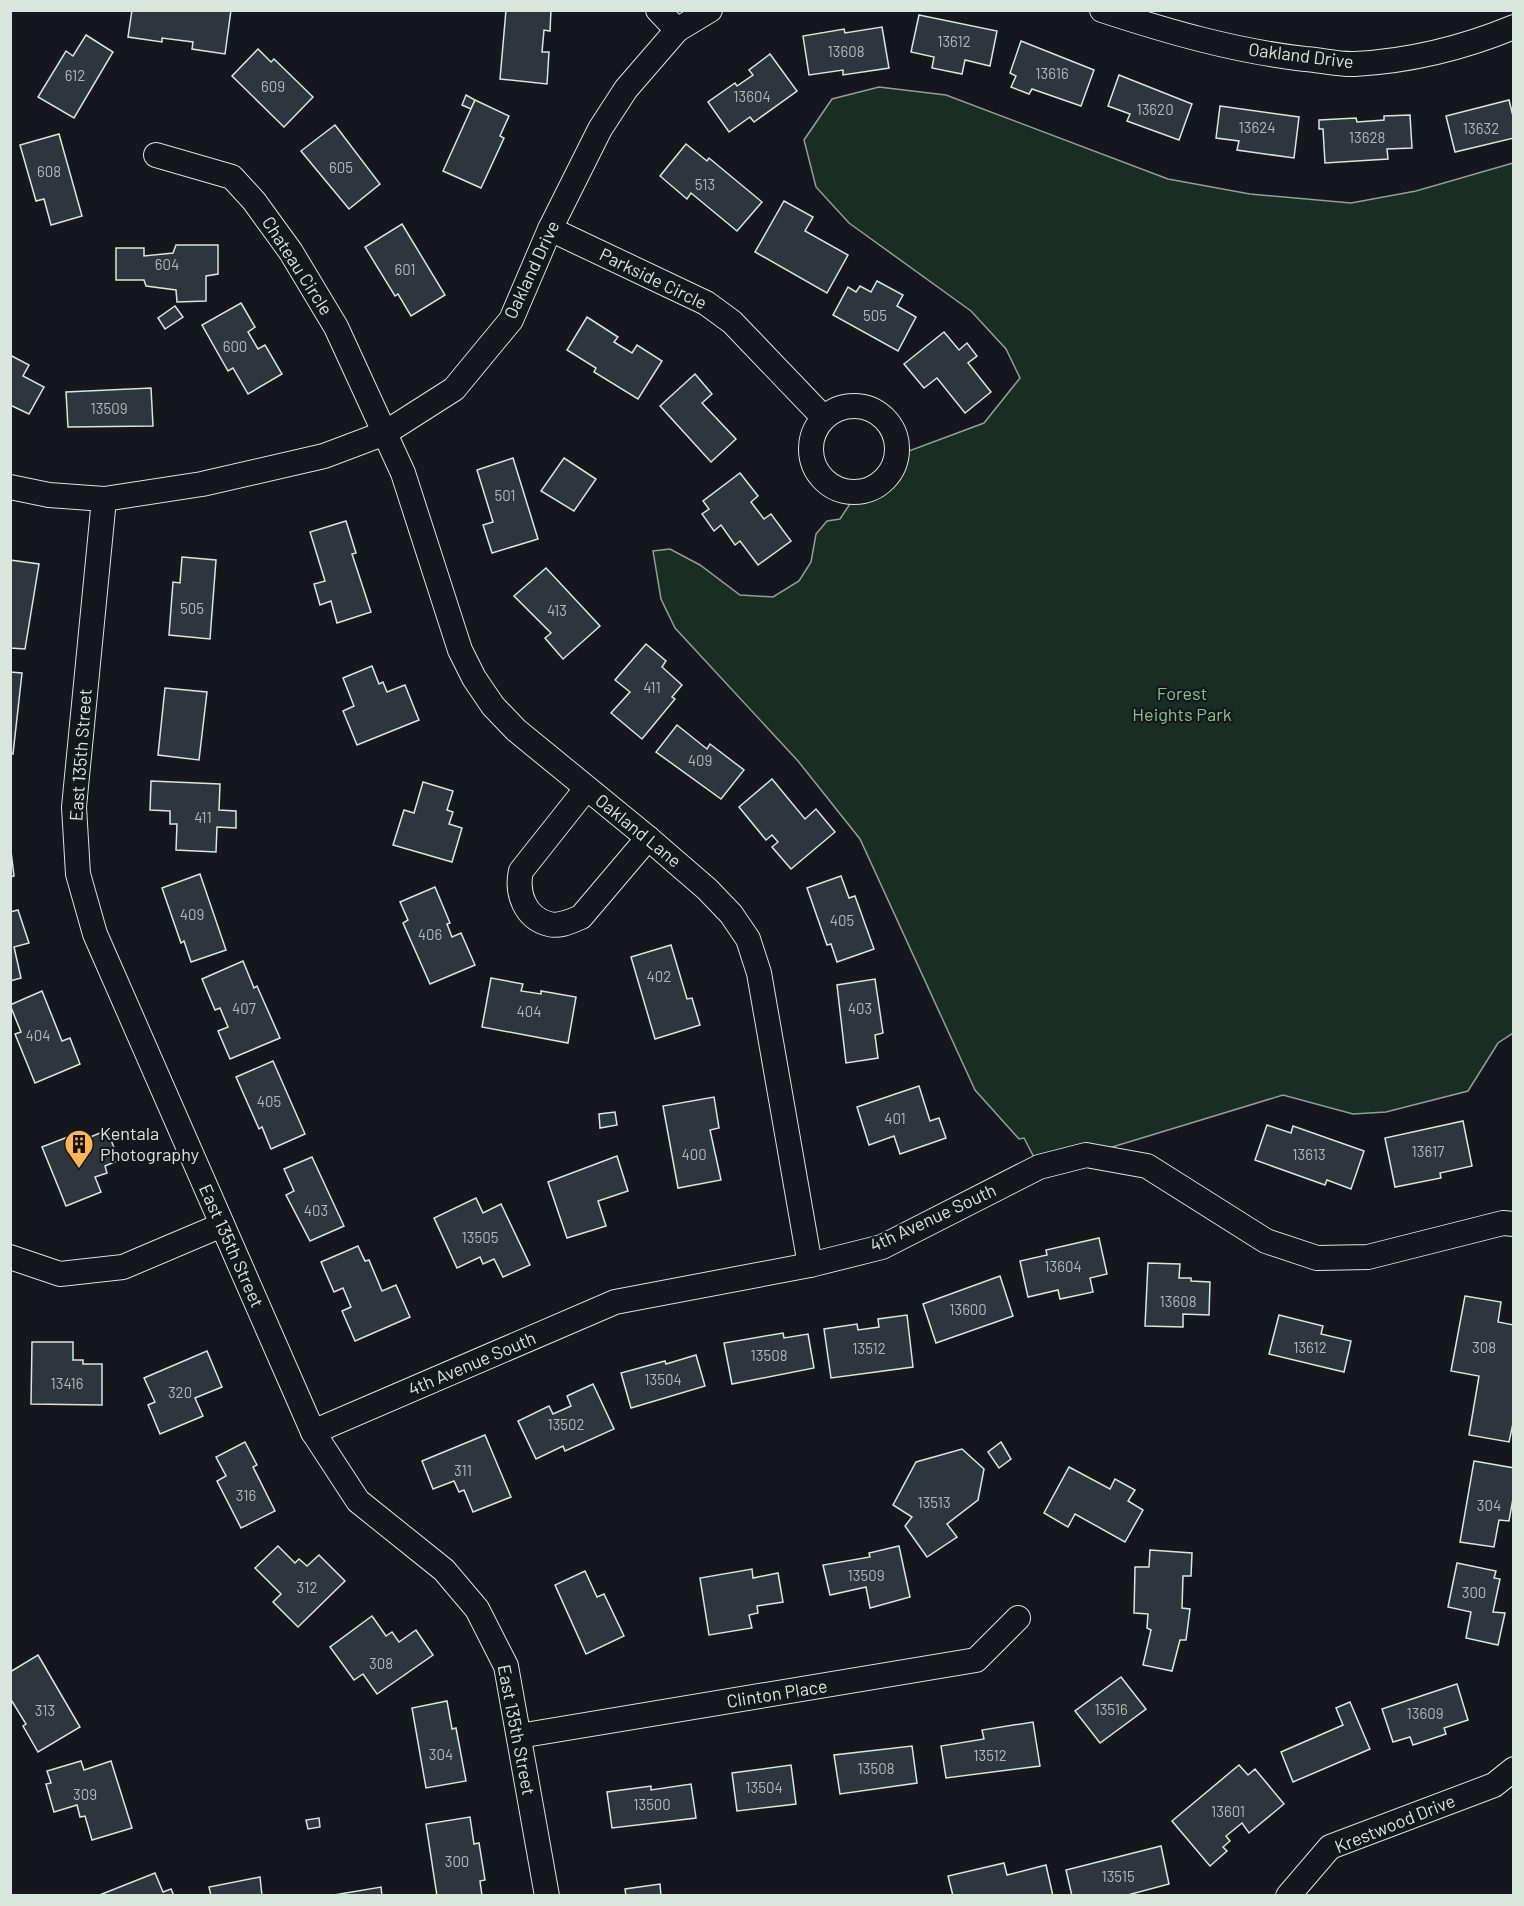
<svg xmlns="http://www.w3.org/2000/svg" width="1524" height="1906" viewBox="0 0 1524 1906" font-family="Barlow,sans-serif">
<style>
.green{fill:#1a2d24;stroke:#939e99;stroke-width:1.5}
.building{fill:#2c363c;stroke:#d8e6dc;stroke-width:1.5}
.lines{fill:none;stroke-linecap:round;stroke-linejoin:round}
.street-casing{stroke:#d8e6dc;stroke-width:26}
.street{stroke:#14181c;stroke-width:24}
.labels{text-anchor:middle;stroke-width:4.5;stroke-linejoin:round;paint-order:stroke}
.number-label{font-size:15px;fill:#adbab4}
.street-label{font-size:18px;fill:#d8e6dc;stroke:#14181c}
.park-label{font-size:18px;fill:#8ac095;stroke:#14181c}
.poi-label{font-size:18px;fill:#d8e6dc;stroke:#14181c;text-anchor:start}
</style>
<rect width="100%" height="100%" fill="#14181c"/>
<path class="green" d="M879 87 946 95 1168 179 1250 194 1351 203 1416 191 1513 163V1033L1498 1043 1468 1091 1386 1112 1353 1114 1283 1095 1086 1155 1039 1167 1024 1138 1019 1139 975 1090 860 839 798 761 675 628 661 599 653 551 670 549 700 565 740 595 773 597 799 581 811 562 816 534 827 521 840 519 857 493C881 487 890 479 898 455L984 423 1020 378 1006 349 971 311 849 223 816 187 804 140 832 99Z"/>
<g class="building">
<polygon points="132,10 231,10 225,54 192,49 193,42 162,38 162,42 128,37"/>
<polygon points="506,10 551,10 550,31 544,30 542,52 549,52 547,84 500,79"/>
<polygon points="919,15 997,31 990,66 965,60 962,74 932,68 934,57 911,52"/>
<polygon points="882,27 889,68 843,75 843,70 809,75 803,36 844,29 845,33"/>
<polygon points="86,35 113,52 74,118 38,97 66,51 73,56"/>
<polygon points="1021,41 1094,70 1081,106 1032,89 1029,94 1011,87 1016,76 1010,73"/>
<polygon points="258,49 271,62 274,59 313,97 284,127 232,76"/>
<polygon points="770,54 797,91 754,122 750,117 729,132 708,102 735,83 737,86 753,75 749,70"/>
<polygon points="1119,75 1192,104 1179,140 1127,121 1130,114 1108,106"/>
<polygon points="466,95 475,100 471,109 462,105"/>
<polygon points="475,100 509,116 500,136 504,138 481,188 443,171"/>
<polygon points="1509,100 1514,120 1514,138 1455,152 1446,116"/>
<polygon points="1220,106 1299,117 1294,158 1237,150 1239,141 1216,138"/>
<polygon points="1410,115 1412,148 1387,149 1388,159 1325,163 1323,129 1319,129 1319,120 1356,118 1357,122 1384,120 1384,116"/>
<polygon points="335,125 380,184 349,209 301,151"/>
<polygon points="59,134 82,216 51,225 44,199 36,201 20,145"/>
<polygon points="686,144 707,161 709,158 762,202 737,231 691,193 687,199 660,176"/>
<polygon points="784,201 813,217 805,231 848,255 827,293 755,252"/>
<polygon points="402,224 445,295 411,316 398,294 395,296 365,247"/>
<polygon points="176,245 218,245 218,274 206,276 206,301 177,302 176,290 146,286 144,280 116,280 116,248 144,248 144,256 173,253"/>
<polygon points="877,281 903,295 897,306 916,317 898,351 833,315 848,287 856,292 860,286 871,292"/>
<polygon points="241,303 255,327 248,332 258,349 265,345 282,374 248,394 233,368 228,371 202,325"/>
<polygon points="175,306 183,317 165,329 158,318"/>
<polygon points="587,317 618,337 614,342 632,353 637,345 662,361 638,399 594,372 596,368 567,350"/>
<polygon points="944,332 959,350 967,343 977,356 968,363 991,392 965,413 937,378 924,388 904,364"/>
<polygon points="10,355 29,365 23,376 44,387 29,414 10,405"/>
<polygon points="695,374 712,394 702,403 736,439 711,462 660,406"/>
<polygon points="151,388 153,426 68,427 66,392"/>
<polygon points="513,458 538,539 492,553 483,525 493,522 477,470"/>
<polygon points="564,458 596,479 574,511 541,491"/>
<polygon points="740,473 758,496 751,502 764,519 771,514 791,541 758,565 740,541 735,545 721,525 714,531 702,514 709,509 703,501"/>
<polygon points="346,521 356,553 352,554 371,612 337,623 331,601 320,605 314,584 325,581 310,532"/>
<polygon points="182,557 216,560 210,639 169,635 173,582 180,583"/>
<polygon points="10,560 39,564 25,649 10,648"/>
<polygon points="546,568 600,626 563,659 545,638 551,633 514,596"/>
<polygon points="646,644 666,661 662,667 682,685 672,697 675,699 642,739 611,713 630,692 615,680"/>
<polygon points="372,666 379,684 383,682 387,692 405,685 419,720 357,745 343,711 354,706 343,678"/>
<polygon points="10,672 22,673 13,754 10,753"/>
<polygon points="165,688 207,692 199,760 158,755"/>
<polygon points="677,725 707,749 710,744 744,770 721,799 656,752"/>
<polygon points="772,779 805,819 816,809 835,832 791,869 772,847 778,842 772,835 766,840 739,807"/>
<polygon points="151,781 220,784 219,810 236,811 236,828 217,827 216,852 176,850 177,824 170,824 170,811 150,810"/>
<polygon points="423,782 453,791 447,810 453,812 449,824 462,828 452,862 393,845 404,810 414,813"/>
<polygon points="10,843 14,876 10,877"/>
<polygon points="200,874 226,950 191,962 184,941 181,943 162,888"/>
<polygon points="841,876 849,898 855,896 874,949 837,962 831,944 827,945 807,888"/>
<polygon points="435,887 450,923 447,924 452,937 461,933 475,965 430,984 403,923 408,920 400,902"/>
<polygon points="18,910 29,943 14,947 21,978 10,981 10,912"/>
<polygon points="671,945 687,999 692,998 700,1025 655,1039 631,957"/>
<polygon points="243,961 254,988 257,986 280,1038 230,1059 218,1031 228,1027 220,1008 215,1010 202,979"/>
<polygon points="491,978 523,984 521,991 541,994 541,991 576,997 568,1043 482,1027"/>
<polygon points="875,979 883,1033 875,1035 878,1058 846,1063 837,985"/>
<polygon points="42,991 62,1041 70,1038 80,1064 35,1083 15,1034 21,1032 10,1005"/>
<polygon points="273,1061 305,1134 271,1149 262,1127 259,1129 236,1077"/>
<polygon points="919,1086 930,1121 939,1118 946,1138 900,1154 894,1136 869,1145 857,1107"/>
<polygon points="714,1097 719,1128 710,1130 721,1180 678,1188 663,1106"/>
<polygon points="615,1112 617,1125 600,1128 599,1114"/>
<polygon points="1463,1121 1472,1166 1440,1173 1441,1178 1395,1187 1385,1138"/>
<polygon points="1267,1125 1291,1133 1293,1126 1364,1151 1351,1189 1327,1180 1325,1185 1255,1160"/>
<polygon points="107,1130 119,1160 105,1166 107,1173 95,1177 101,1192 66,1206 42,1147 78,1133 81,1141"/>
<polygon points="617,1156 628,1191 598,1201 606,1226 567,1238 548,1182"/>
<polygon points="312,1157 344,1226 310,1241 286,1195 294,1191 284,1169"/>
<polygon points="476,1198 483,1213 501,1204 530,1265 503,1277 494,1259 483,1264 480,1257 457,1268 434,1218"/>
<polygon points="1099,1238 1107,1274 1090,1278 1093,1292 1060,1299 1058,1290 1028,1297 1020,1261 1047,1255 1046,1250"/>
<polygon points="358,1246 365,1261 369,1260 382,1291 396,1285 410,1317 355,1341 342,1311 351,1307 343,1288 334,1292 321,1262"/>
<polygon points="1148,1263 1180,1264 1179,1278 1191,1278 1191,1281 1210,1282 1209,1315 1183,1314 1183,1327 1145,1326"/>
<polygon points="1000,1276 1013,1316 936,1343 923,1304"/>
<polygon points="1465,1296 1501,1302 1498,1322 1514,1325 1514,1419 1509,1442 1469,1435 1479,1376 1451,1371"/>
<polygon points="907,1315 913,1367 831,1378 824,1329 857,1324 858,1330 879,1327 878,1319"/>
<polygon points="1279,1315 1323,1326 1321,1334 1351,1341 1344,1372 1269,1354"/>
<polygon points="783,1333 784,1338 808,1334 814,1368 732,1384 724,1343"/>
<polygon points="32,1342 73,1342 73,1360 83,1360 83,1364 102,1364 102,1405 31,1404"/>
<polygon points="207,1351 222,1387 195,1398 203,1416 160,1434 148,1405 155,1402 144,1378"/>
<polygon points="696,1355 705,1386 631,1408 621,1373 665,1361 666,1364"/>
<polygon points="593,1384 614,1429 565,1451 563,1446 536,1459 518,1421 549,1406 553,1414 571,1406 567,1396"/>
<polygon points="485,1435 511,1497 473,1512 464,1490 459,1492 454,1481 433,1489 422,1461"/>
<polygon points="245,1442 257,1465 253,1467 275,1511 241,1528 217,1481 226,1476 216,1457"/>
<polygon points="1001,1442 1011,1459 999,1468 988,1452"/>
<polygon points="962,1449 984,1469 978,1500 947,1524 957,1537 927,1557 905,1526 912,1517 893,1505 916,1462"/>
<polygon points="1474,1461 1514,1468 1514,1493 1509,1521 1499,1520 1494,1547 1460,1542"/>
<polygon points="1069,1467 1110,1489 1115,1479 1135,1490 1128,1501 1143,1510 1125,1542 1075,1514 1068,1527 1044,1513"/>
<polygon points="278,1546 295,1563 299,1559 307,1566 319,1555 345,1581 298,1627 273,1602 281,1594 255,1568"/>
<polygon points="899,1546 910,1597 870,1608 866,1587 830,1595 823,1565 870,1557 869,1553"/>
<polygon points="1150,1550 1192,1553 1191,1576 1183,1576 1182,1608 1190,1609 1186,1640 1180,1640 1172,1671 1143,1665 1151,1630 1147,1628 1148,1614 1134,1613 1135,1567 1149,1567"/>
<polygon points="1457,1563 1496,1571 1494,1578 1500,1579 1493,1612 1505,1613 1498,1645 1466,1638 1471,1612 1448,1607"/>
<polygon points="752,1569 753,1578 778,1573 783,1602 757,1606 758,1613 749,1615 752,1628 709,1635 700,1578"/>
<polygon points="585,1571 597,1597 604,1594 624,1636 586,1654 555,1585"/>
<polygon points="372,1616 386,1636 392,1632 399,1642 416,1630 433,1655 377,1694 363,1674 354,1680 330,1647"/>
<polygon points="38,1655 80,1727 38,1752 23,1726 26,1724 10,1698 10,1672"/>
<polygon points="1121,1677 1146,1709 1100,1743 1075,1711"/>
<polygon points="1457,1684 1468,1720 1444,1728 1446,1734 1413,1745 1410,1737 1393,1742 1382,1709"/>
<polygon points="447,1701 452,1729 456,1728 466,1781 426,1788 412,1708"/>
<polygon points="1350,1702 1370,1749 1293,1782 1281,1752 1343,1725 1336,1708"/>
<polygon points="1033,1722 1040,1766 946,1778 941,1746 984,1739 982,1730"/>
<polygon points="912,1746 917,1783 840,1794 834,1755"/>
<polygon points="81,1761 84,1770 111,1761 132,1828 92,1840 85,1816 80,1817 77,1805 54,1812 46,1784 51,1783 47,1771"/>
<polygon points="791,1765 796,1804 737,1811 732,1773"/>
<polygon points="1239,1765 1248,1775 1255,1769 1284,1804 1249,1833 1242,1823 1226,1836 1230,1841 1223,1847 1227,1851 1210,1866 1172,1821"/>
<polygon points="691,1784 696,1818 612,1828 607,1792 651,1786 651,1790"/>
<polygon points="470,1817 474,1844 479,1843 485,1880 480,1881 482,1896 437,1896 426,1824"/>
<polygon points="319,1818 320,1827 308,1829 306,1820"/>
<polygon points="1161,1846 1169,1884 1124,1896 1072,1896 1066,1870"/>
<polygon points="1004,1863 1007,1875 1046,1865 1053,1896 953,1896 948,1876"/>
<polygon points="155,1873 163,1892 171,1889 174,1896 97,1896"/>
<polygon points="260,1877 262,1896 211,1896 209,1887"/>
<polygon points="660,1884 661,1896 626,1896 625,1889"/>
<polygon points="381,1887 382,1896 328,1896"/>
</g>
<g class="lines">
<g class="street-casing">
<g id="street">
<polyline points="658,10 677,30"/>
<path d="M1102 10C1169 32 1235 51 1305 59 1321 60 1339 65 1355 64 1410 61 1463 48 1514 27"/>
<polyline points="156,155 232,177 254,201 291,252 336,327 403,473 460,650 474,678 493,706 516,730 648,838 707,889 731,914 748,939 759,973 810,1265"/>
<polyline points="550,229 706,303 732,322 823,417"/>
<circle cx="854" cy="449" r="43"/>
<polyline points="10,487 49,495 104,499 202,484 324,456 385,433 454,389 511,320 550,229 600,129 626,89 677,30 710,10"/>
<polyline points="104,499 74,807 78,874 95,934 313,1432 358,1501 444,1570 477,1609 506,1666 547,1896"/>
<path d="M586 789 521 871C516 893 525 918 549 924 560 927 571 921 581 917L648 838"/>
<polyline points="10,1257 60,1274 123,1267 222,1225"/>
<polyline points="313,1432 615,1302 810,1265 882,1247 1039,1167 1086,1155 1147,1166 1266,1241 1317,1258 1368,1257 1503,1223 1514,1224"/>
<polyline points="519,1736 976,1660 1018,1618"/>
<polyline points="1288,1896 1330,1847 1494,1785 1514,1769"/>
</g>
</g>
<use href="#street" class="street"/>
</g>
<defs>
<g id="building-pin" transform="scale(1.5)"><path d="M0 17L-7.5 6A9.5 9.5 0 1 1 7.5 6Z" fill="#ffb74d" stroke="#14181c"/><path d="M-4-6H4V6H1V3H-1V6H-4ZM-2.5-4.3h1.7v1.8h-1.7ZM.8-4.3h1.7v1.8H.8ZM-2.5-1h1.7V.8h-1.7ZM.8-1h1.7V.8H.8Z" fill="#111"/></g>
</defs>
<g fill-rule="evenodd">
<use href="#building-pin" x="79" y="1144"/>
</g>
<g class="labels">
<g class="number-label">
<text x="954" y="47">13612</text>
<text x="846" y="57">13608</text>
<text x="1052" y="79">13616</text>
<text x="75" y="81">612</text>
<text x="273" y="92">609</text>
<text x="752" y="102">13604</text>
<text x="1155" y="115">13620</text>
<text x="1257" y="133">13624</text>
<text x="1481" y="134">13632</text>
<text x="1367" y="143">13628</text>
<text x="341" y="173">605</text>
<text x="49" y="177">608</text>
<text x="705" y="190">513</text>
<text x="167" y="270">604</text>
<text x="405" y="275">601</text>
<text x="875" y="321">505</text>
<text x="235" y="352">600</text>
<text x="109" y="414">13509</text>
<text x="505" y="501">501</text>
<text x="192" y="614">505</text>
<text x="557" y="616">413</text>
<text x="652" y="693">411</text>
<text x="700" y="766">409</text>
<text x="203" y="823">411</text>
<text x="192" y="920">409</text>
<text x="842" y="926">405</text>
<text x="430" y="940">406</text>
<text x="659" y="982">402</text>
<text x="244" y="1014">407</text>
<text x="860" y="1014">403</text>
<text x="529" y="1017">404</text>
<text x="38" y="1041">404</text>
<text x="269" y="1107">405</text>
<text x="895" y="1124">401</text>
<text x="1428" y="1157">13617</text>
<text x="694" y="1160">400</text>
<text x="1309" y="1160">13613</text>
<text x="316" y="1216">403</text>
<text x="480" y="1243">13505</text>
<text x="1063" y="1272">13604</text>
<text x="1178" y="1307">13608</text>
<text x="968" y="1315">13600</text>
<text x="1310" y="1353">13612</text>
<text x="1484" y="1353">308</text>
<text x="869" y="1354">13512</text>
<text x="769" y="1361">13508</text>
<text x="663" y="1385">13504</text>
<text x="67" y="1389">13416</text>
<text x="180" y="1398">320</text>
<text x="566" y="1430">13502</text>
<text x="463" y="1476">311</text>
<text x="246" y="1501">316</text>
<text x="934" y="1508">13513</text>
<text x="1489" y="1511">304</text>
<text x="866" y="1581">13509</text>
<text x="307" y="1593">312</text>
<text x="1474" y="1598">300</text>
<text x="381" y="1669">308</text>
<text x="1111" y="1715">13516</text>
<text x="45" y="1716">313</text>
<text x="1425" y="1719">13609</text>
<text x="441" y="1760">304</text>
<text x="990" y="1761">13512</text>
<text x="876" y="1774">13508</text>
<text x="764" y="1793">13504</text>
<text x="85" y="1800">309</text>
<text x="652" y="1810">13500</text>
<text x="1228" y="1817">13601</text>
<text x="457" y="1867">300</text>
<text x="1118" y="1882">13515</text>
</g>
<g class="street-label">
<text transform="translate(1301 56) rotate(7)" y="6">Oakland Drive</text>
<text transform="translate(297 266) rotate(57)" y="6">Chateau Circle</text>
<text transform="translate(532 270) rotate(-65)" y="6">Oakland Drive</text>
<text transform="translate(653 279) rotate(26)" y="6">Parkside Circle</text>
<text transform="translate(81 755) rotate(-86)" y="6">East 135th Street</text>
<text transform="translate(638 831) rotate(39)" y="6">Oakland Lane</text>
<text transform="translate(933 1218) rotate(-25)" y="6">4th Avenue South</text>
<text transform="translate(231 1246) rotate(66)" y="6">East 135th Street</text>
<text transform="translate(472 1364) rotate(-23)" y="6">4th Avenue South</text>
<text transform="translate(777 1694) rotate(-9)" y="6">Clinton Place</text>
<text transform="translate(516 1730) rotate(79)" y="6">East 135th Street</text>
<text transform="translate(1395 1824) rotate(-22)" y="6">Krestwood Drive</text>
</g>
<g class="park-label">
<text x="1182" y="700">Forest<tspan x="1182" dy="21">Heights Park</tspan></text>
</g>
<g class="poi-label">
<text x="100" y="1140">Kentala<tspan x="100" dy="21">Photography</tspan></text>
</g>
</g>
<rect width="1524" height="1906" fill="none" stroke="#d8e6dc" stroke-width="24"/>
</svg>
